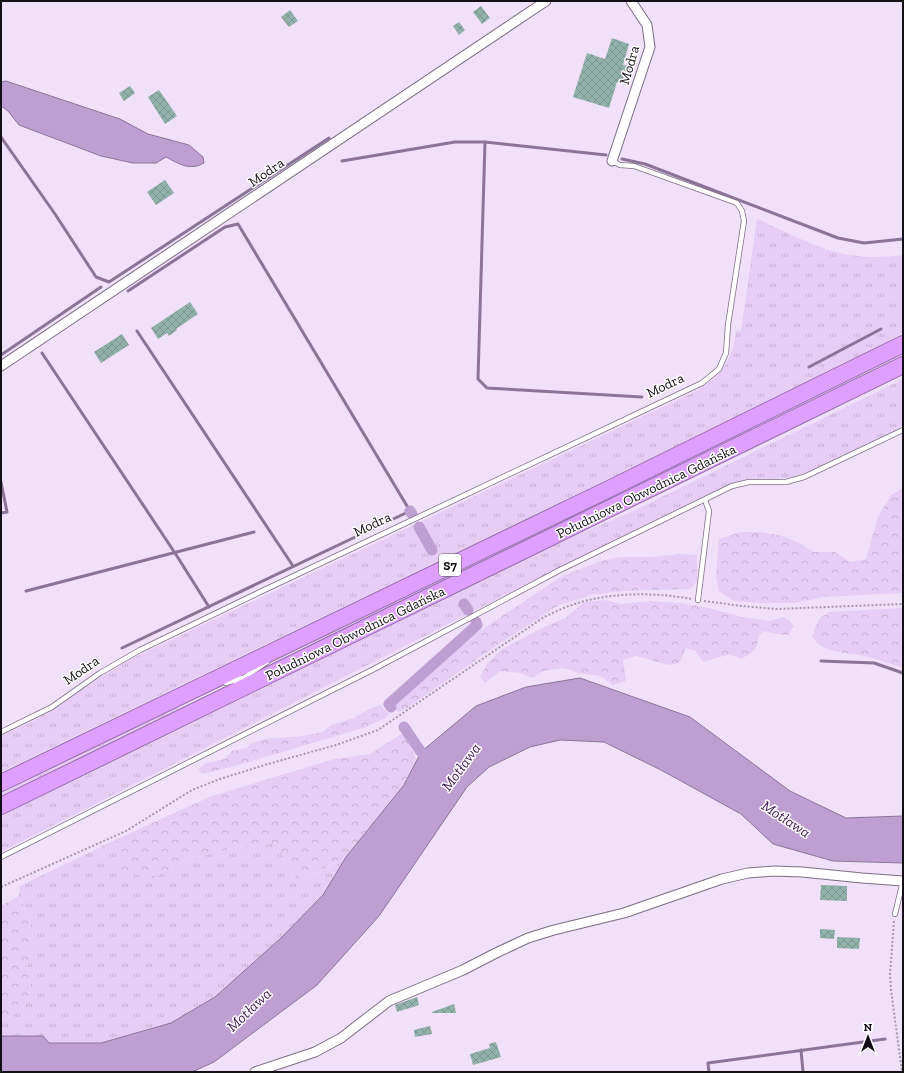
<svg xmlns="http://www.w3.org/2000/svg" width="904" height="1073" viewBox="0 0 904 1073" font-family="'Zilla Slab',serif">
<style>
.grass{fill:url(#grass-tufts)}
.forest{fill:url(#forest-crowns)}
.water{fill:#bf9fd1;stroke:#8c7499}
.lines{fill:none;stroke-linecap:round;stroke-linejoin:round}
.stream{stroke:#8c7499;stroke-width:3}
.canal{stroke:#bf9fd1;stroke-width:11}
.building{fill:url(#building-cross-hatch)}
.service-casing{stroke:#7b6d83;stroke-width:6}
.minor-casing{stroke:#7b6d83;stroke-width:11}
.motorway-casing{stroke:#976dad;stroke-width:18}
.path{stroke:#a598ab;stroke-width:2;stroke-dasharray:2 2;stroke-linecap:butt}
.service{stroke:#fff;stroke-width:4.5}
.minor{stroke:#fff;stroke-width:9}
.motorway{stroke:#de9ffe;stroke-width:16}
.labels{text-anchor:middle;stroke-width:3;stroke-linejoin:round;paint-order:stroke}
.shield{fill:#fff;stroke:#5a575d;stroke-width:1}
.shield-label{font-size:13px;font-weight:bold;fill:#140f17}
.street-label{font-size:14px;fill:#140f17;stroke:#fff}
.water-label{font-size:15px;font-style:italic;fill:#411753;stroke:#fff}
</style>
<defs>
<pattern id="grass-tufts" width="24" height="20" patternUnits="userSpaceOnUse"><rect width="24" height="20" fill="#e7cdf5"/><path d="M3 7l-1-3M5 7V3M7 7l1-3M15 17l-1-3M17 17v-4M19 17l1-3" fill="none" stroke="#c5afd1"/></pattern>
<pattern id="forest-crowns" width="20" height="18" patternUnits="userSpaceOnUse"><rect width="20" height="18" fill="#e7cdf5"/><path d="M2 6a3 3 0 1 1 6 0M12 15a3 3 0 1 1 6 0" fill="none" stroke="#c5afd1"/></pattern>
<pattern id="building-cross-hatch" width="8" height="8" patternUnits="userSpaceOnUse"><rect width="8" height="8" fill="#91b1aa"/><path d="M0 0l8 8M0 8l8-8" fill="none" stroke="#7c9792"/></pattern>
</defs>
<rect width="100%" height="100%" fill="#f0e0f9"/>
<g class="grass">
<path d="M757 219C782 230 807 243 832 251 855 258 880 258 903 255V333L836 369 1 772V736L33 721 52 710 101 677 133 658 686 396C717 380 731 367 736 331H741Z"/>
<polygon points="903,352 903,359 314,646 311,640"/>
<path d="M903 379V426L817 468C807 472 795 477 784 478 765 480 747 477 729 485L476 610 1 852V816L568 539 631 512Z"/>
<polygon points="177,704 180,711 1,799 1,789"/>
<polygon points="117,839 121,870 151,879 188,859 239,847 278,843 289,870 300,881 328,867 346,857 323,895 281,938 215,997 171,1023 101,1043 49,1043 43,1036 1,1036 1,1023 23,1007 31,989 26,967 34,941 27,912 19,896 20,886"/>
</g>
<g class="forest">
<polygon points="903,488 903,593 823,597 795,603 762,603 734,601 719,591 716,577 719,539 741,532 761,532 783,536 797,542 814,552 835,552 850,562 866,559 878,517 891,495"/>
<polygon points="680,554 697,555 697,580 691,589 623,591 591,595 559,605 497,645 406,709 399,712 395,708 395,701 400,696 471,637 562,576 601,561 619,557 653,557"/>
<path d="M607 600 621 604 650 601 680 603 709 608 742 617 769 621 784 617 790 621 793 627 789 635 777 634 764 631 759 635C757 650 754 652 741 659L730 654 703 662 696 651 686 648 679 663 669 665 636 656 623 660 626 681 613 685 600 676 578 673 564 668 543 671 533 678 520 673 500 671 485 683 480 677 487 664 501 650 542 628 567 617 584 602Z"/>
<path d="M903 608V668C890 664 877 659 864 656 847 652 822 654 812 636L819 619 829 612Z"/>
<polygon points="380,705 389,714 386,718 363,728 242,764 202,774 198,769 206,763 225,759 232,751 247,748 250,744 265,739 303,736 323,732 331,725 354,718 369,709"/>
<polygon points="403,733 416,758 404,785 346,857 300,881 289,870 278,843 239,847 188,859 151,879 120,870 117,839 212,796 334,759 370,754"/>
<polygon points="19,896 27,912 34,941 26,967 31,989 23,1007 1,1023 1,906"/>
</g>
<g class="water">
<path d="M6 81 120 119 148 134 189 145 203 157 204 163C190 171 179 164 166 157L156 163H133L101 156 19 125 8 111 1 106V82Z"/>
<polygon points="580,678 690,717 790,791 846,818 903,816 903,863 833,861 773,844 741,814 661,770 604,742 560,740 530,747 489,767 467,787 379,916 317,985 214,1062 192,1072 1,1072 1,1036 43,1036 49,1043 101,1043 171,1023 215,997 281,938 323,895 346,857 404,785 421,752 476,706 526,687"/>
</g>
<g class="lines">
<g class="stream">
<polyline points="1,137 55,214 96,277 109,282 329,138"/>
<polyline points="485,142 478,379 487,388 642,397"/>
<polyline points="622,159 645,164 838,238 864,243 903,239"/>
<polyline points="342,161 455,142 485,142 606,155"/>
<polyline points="137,331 293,566"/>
<polyline points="42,353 175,553 209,607"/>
<polyline points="1,355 101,287"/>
<polyline points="809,367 881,329"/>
<polyline points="1,482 7,512 1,513"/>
<polyline points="26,591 254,532"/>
<polyline points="122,648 410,511 238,224 225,227 128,291"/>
<polyline points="821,661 874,663 903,673"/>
<polyline points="801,1050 803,1072"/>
<polyline points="709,1072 708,1063 885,1039"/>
</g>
<g class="canal">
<polyline points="410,511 412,514"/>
<polyline points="419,527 432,550"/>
<polyline points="464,604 468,610"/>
<polyline points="391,707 389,704 477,625 476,622"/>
<polyline points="404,727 421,752"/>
</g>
</g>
<g class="building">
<polygon points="481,6 490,18 482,24 473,12"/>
<polygon points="290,10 298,21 289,27 281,17"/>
<polygon points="459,22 465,30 459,35 453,26"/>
<polygon points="612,38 629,44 623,65 631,67 626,85 617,82 609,108 573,97 587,53 605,59"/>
<polygon points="130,86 135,93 124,101 119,93"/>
<polygon points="159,90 177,116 165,124 148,97"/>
<polygon points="165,180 174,193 156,205 147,192"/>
<polygon points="190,302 198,314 176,329 177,330 169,336 167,333 158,339 151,328"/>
<polygon points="122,334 129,345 101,363 94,352"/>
<polygon points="821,885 847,886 847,901 820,900"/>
<polygon points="820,929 835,930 834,939 820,938"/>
<polygon points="837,937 860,938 859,949 837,948"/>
<polygon points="417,997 419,1005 397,1012 395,1005"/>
<polygon points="454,1004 456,1013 432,1013 432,1012"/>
<polygon points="430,1026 432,1034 415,1037 414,1030"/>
<polygon points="496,1042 501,1057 473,1065 470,1054 490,1048 489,1044"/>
</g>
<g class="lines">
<g class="service-casing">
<g id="service">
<polyline points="698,600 709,511 705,500"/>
<polyline points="226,683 241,678"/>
<polyline points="236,683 267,662"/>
<polyline points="1,732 52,707 100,673 140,650 260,592 702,383 719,369 726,353 728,325 744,221 742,211 737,203 634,166 620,165 612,161"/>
<polyline points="1,857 372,670 560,570 732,486 749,482 786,482 804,477 903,430"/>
<polyline points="895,914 903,881"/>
</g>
</g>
<g class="minor-casing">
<g id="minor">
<polyline points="612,161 650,47 647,25 631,1"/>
<polyline points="1,366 546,1"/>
<polyline points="255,1072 315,1052 341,1038 389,1001 463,970 496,953 528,938 554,930 624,913 722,879 748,873 774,871 802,872 862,878 903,881"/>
</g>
</g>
<g class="motorway-casing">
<g id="motorway">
<polyline points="1,783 613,487 903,344"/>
<polyline points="1,806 903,365"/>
</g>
</g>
<g class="path">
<polyline points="704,601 742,606 776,609 903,604"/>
<path d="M1 887 126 831 192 790 220 779 268 764 336 745 378 730 544 617C553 613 562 608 572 605 608 592 655 592 692 599"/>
<polyline points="894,921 890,974 891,990 902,1072"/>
</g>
<use href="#service" class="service"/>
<use href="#minor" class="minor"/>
<use href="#motorway" class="motorway"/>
</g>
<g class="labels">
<rect class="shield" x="439" y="554" width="22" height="22" rx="3"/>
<g class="shield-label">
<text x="450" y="570">S7</text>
</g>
<g class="street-label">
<text transform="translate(629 65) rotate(-74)" y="5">Modra</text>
<text transform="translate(266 172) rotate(-34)" y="5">Modra</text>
<text transform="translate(665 385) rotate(-25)" y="5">Modra</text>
<text transform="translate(646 491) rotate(-26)" y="5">Południowa Obwodnica Gdańska</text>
<text transform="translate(372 524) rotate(-25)" y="5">Modra</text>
<text transform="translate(355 633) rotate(-26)" y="5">Południowa Obwodnica Gdańska</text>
<text transform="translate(81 670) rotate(-34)" y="5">Modra</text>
</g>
<g class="water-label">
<text transform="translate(461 767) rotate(-54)" y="5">Motława</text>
<text transform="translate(786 819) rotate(33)" y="5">Motława</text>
<text transform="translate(249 1010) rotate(-44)" y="5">Motława</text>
</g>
</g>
<rect width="904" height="1073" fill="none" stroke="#140f17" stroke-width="4"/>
<g transform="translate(868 1037)" stroke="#ffffff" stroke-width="3" paint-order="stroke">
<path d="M0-3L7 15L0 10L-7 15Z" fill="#140f17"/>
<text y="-6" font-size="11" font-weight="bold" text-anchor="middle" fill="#140f17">N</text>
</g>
</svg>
